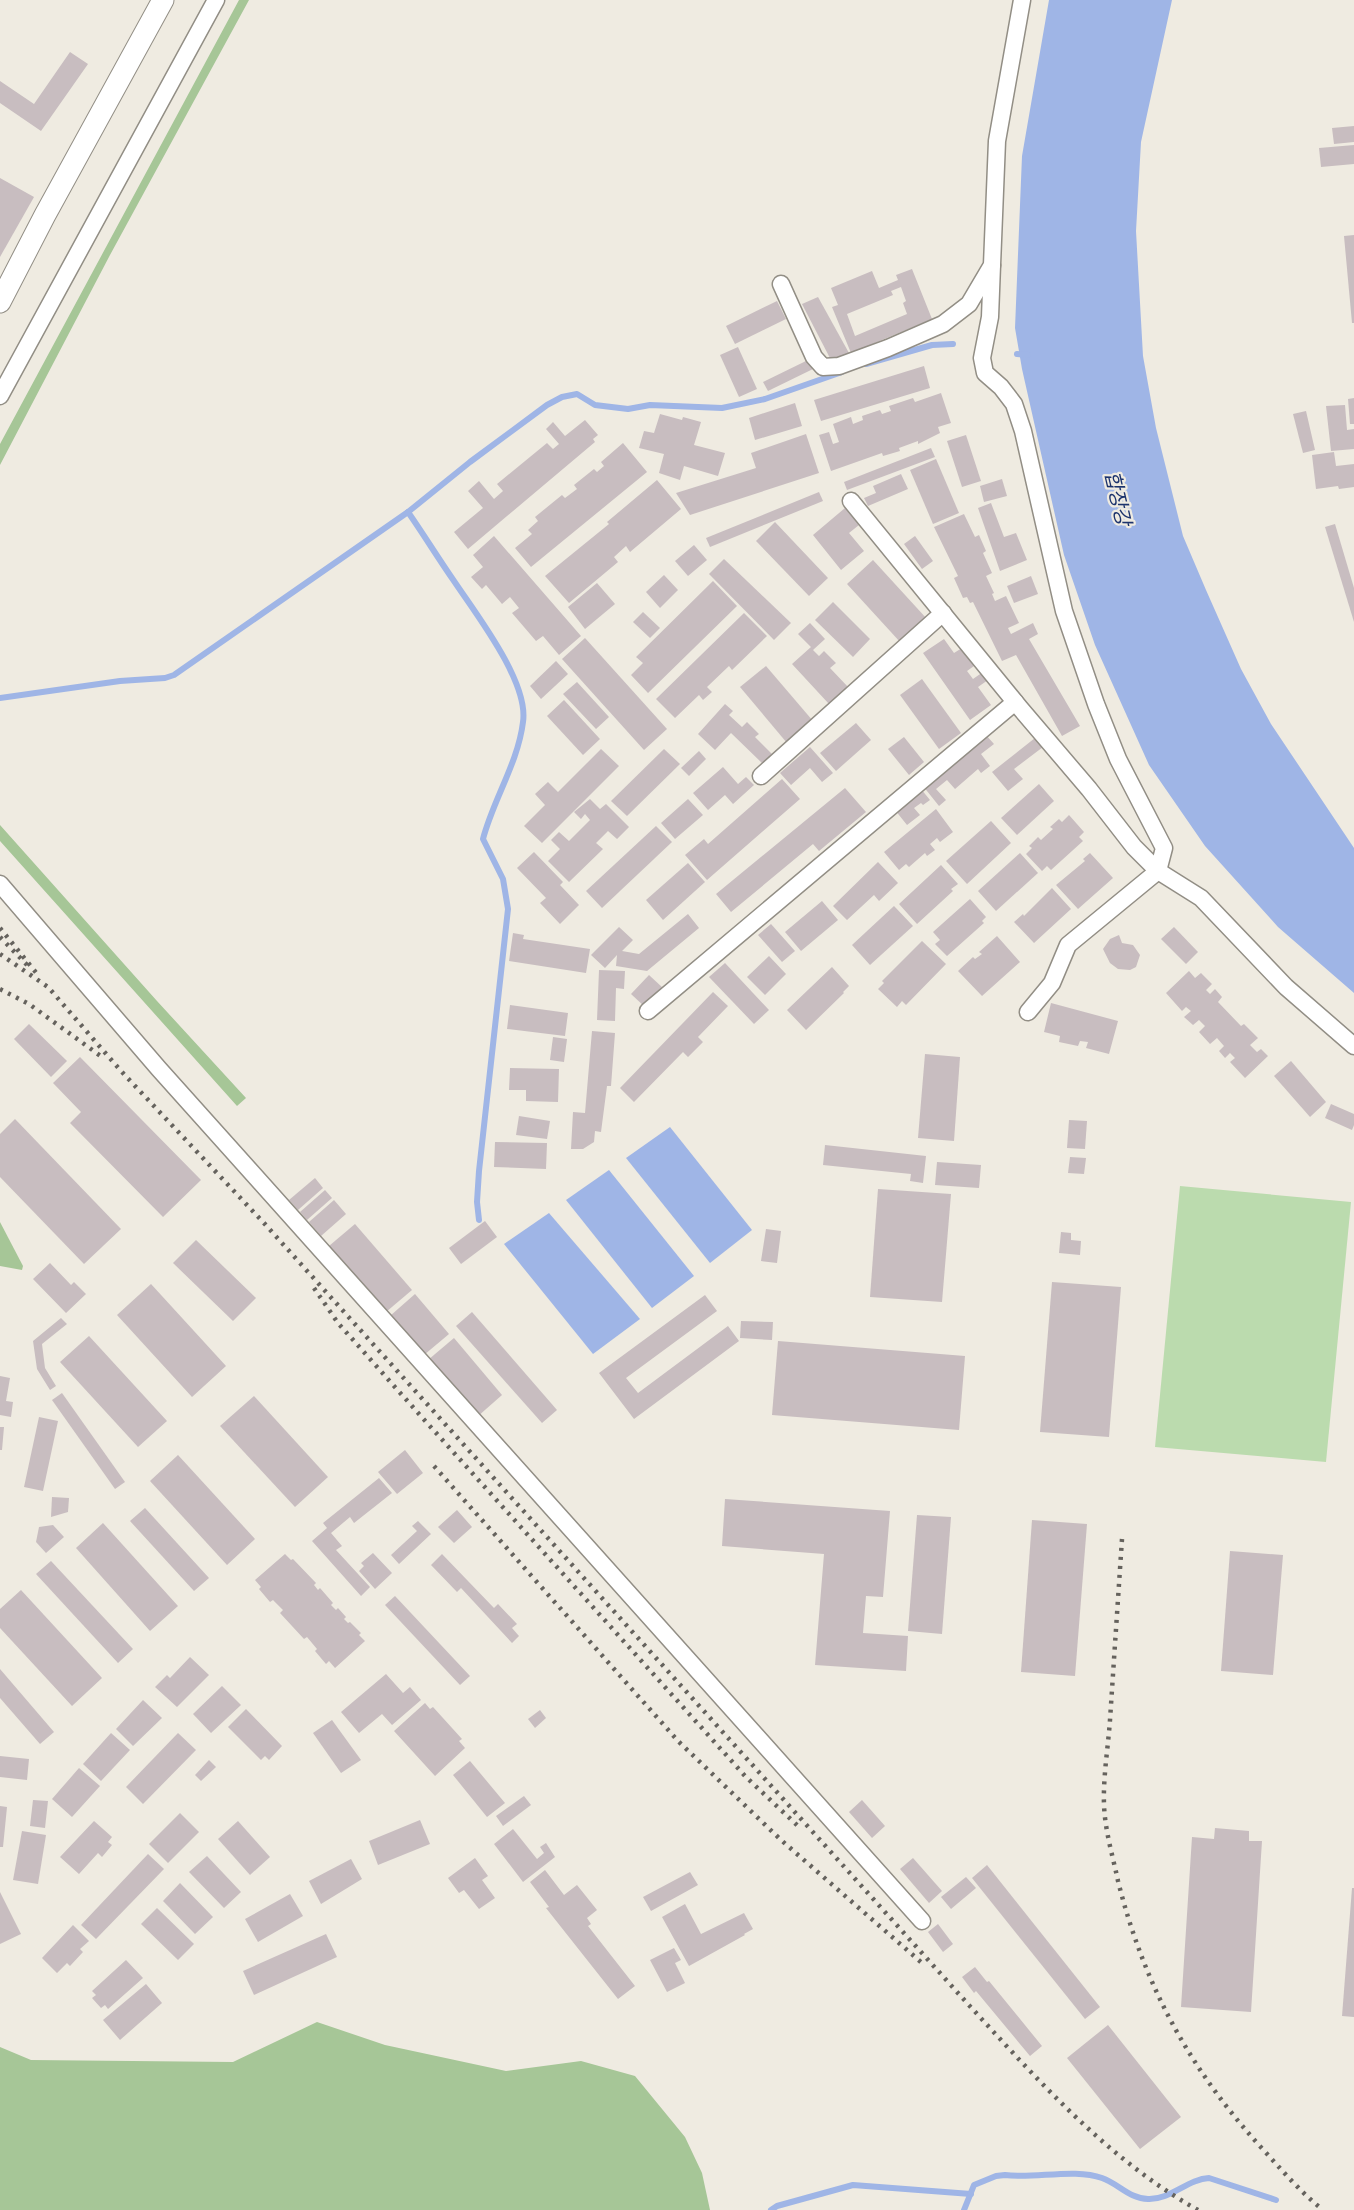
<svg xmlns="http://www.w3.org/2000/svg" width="1354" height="2210" viewBox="0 0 1354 2210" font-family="Literata,'Noto Sans KR',serif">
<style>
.green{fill:#bbdbae}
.forest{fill:#a6c697}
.water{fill:#9fb5e6}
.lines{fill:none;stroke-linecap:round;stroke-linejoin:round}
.stream{stroke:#9fb5e6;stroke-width:6}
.building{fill:#c8bdc0;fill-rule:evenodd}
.minor-casing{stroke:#928e85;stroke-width:19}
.tertiary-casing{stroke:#928e85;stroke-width:23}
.minor{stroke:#fff;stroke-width:16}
.tertiary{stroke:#fff;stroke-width:21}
.rail{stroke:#65625d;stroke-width:4.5;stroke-dasharray:3 6;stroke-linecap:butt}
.labels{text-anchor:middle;stroke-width:4.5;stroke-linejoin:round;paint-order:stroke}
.water-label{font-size:20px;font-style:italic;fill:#1c336d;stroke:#efebe1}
</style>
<rect width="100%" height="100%" fill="#efebe1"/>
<polygon class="green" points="1180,1186 1351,1202 1326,1462 1155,1447"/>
<g class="forest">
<polygon points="239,0 249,0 110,255 0,465 0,444"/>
<polygon points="0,825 157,1001 246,1098 237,1106 0,841"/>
<polygon points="0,1222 23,1266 22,1270 0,1266"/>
<polygon points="317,2022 385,2045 506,2071 581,2061 635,2076 685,2137 702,2173 710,2210 0,2210 0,2047 31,2060 233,2062"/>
</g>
<g class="water">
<polygon points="1049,0 1172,0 1141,142 1136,231 1143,356 1156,428 1183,536 1206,590 1241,669 1271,724 1354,848 1354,993 1278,927 1205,846 1149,765 1095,645 1064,555 1022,369 1015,328 1022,156"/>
<polygon points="670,1127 752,1230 710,1263 626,1158"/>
<polygon points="609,1170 694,1276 652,1308 566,1200"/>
<polygon points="549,1213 640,1319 593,1354 504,1244"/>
</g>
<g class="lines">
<g class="stream">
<polyline points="1017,354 1028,355"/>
<polyline points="866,364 932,345 953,344"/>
<path d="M408 512C424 535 438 558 454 581 476 614 529 682 523 722 518 763 493 800 483 839L503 879 508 909 479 1171 477 1202 479 1220"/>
<polyline points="0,698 120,681 165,678 174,675 408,512 470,462 547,405 562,397 577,394 595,405 628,409 650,405 722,408 765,399 842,372"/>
<polyline points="771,2210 777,2206 853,2185 971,2194"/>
<path d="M964 2210 974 2185 996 2176 1005 2175C1034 2179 1075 2168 1102 2178 1119 2184 1130 2199 1148 2199 1170 2200 1188 2179 1209 2178L1276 2200"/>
</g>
</g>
<g class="building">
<polygon points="70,52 88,64 41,131 0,103 0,81 34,104"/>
<polygon points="1354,126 1354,142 1334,144 1332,128"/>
<polygon points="1354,145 1354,164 1321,167 1319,148"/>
<polygon points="0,178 34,197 0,257"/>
<polygon points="1354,235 1354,323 1352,323 1344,236"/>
<path d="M912 269 932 319 851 353 832 307 838 305 831 288 872 271 879 288 898 280 896 275ZM901 287 906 301 903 303 907 314 855 336 847 314 893 295 891 291Z"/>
<polygon points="818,297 849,353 832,362 802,304"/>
<polygon points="777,301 786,319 735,344 726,326"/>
<polygon points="738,347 757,389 739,397 720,355"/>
<polygon points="808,360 813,369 768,391 763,382"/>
<polygon points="924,366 930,388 821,421 814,400"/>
<polygon points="941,393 951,423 938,427 940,433 918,444 918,441 899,448 900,451 883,456 882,453 831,471 819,435 829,432 833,444 839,442 833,424 851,417 853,424 863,420 862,416 880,410 882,414 891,411 889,406 913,398 915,402"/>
<polygon points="1354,398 1354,424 1350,424 1348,399"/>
<polygon points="795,403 802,426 755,440 749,418"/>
<polygon points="1345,405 1347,430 1354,429 1354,449 1331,451 1326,406"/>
<polygon points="1306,411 1315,450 1303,453 1293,414"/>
<polygon points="660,414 682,420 683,417 701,422 694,445 725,453 718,476 684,466 680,480 659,473 664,454 639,448 644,431 654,433"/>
<polygon points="585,420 598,435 593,439 595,442 468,549 454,532 483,508 468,491 479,481 494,499 503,491 497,484 547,443 553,449 559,444 546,429 553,422 565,436"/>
<polygon points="806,434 819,473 690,515 676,493 756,468 751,453"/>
<polygon points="966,435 981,481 962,487 947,441"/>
<polygon points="623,443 647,472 531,567 515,548 532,534 528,530 538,521 535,517 562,495 565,498 577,489 574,485 594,469 597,472 604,466 601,462"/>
<polygon points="931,448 935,457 847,490 844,482"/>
<polygon points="1334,452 1336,466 1354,464 1354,487 1339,489 1338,486 1316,489 1312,455"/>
<polygon points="936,459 959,513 933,524 910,470"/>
<polygon points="901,474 908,489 868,506 864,498 876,493 873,486"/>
<polygon points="1002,479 1007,496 984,502 980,486"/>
<polygon points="657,480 681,509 630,552 626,546 614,557 618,562 569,603 545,576 609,524 607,522"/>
<polygon points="819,492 823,501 710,547 706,538"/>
<polygon points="991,503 1004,537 1016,533 1027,560 1000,571 978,508"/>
<polygon points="845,508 859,525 849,533 864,551 841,570 813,535"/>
<polygon points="964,514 975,537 979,535 986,551 983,553 992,573 986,576 994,593 992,594 995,601 1006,596 1019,623 1008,628 1011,634 1033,623 1038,634 1029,639 1080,726 1062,736 1016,655 1002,661 973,602 970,603 967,597 963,598 954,578 958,576 934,527"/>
<polygon points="775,522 828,578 809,596 756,541"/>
<polygon points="1335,524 1354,588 1354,622 1325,527"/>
<polygon points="494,536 581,636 559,655 543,636 536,641 512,613 519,608 510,597 502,604 486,585 482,589 471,577 483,567 473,555"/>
<polygon points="915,536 933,561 922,569 904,544"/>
<polygon points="694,545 707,560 688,576 675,561"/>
<polygon points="724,559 791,623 774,640 709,574"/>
<polygon points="873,560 927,619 901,643 847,584"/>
<polygon points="664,575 678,590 660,608 646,592"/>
<polygon points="1031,576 1038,594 1014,603 1007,586"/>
<polygon points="713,581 737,606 648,693 631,675 643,663 636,657"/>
<polygon points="597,583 615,604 585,629 568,607"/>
<polygon points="833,602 870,639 853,657 815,620"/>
<polygon points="643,612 660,628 650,638 633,622"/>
<polygon points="744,613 767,636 732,670 729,666 707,687 712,692 703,700 699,695 675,718 656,699"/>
<polygon points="810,623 825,639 813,650 819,656 824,651 836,663 830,668 848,687 829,704 792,664 811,647 798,634"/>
<polygon points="585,638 667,729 644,750 562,659"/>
<polygon points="944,639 954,653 962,648 974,666 967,671 973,679 983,672 988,680 978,687 991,705 970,720 923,653"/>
<polygon points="556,661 568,674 541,699 530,686"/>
<polygon points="766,666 813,721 787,743 740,687"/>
<polygon points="922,679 961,733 939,749 900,695"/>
<polygon points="577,682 609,717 596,729 563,694"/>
<polygon points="564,700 600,739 583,755 547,716"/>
<polygon points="725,704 733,711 729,715 742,727 747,722 759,734 755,737 772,754 763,764 731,733 715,750 698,734"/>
<polygon points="856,723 871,740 836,771 820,753"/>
<polygon points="985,734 994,744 981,754 990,766 981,773 978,769 955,789 947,780 936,789 946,800 939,806 923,786"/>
<polygon points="904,737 924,762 909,775 888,749"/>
<polygon points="1035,738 1043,747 1014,769 1023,779 1008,791 992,772"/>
<polygon points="810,747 833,773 822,782 810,768 791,785 780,773"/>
<polygon points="601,749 619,766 542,843 524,826 545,805 535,794 548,782 558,792"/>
<polygon points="664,749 680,764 627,816 611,801"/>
<polygon points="699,751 706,759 689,776 681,768"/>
<polygon points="723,767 738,784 746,777 754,785 733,804 725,795 708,810 693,793"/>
<polygon points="782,779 800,799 707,880 685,855 704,839 708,844"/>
<polygon points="1039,784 1054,801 1017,835 1001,818"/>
<polygon points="845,788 866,812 819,851 813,844 731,912 716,894"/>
<polygon points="921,789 930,800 923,805 921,803 914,808 920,815 907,825 895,810"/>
<polygon points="590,799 600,809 606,804 629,827 617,839 608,831 596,843 603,849 569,882 548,861 560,849 551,840 559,832 569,841 590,820 585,814 581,819 574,812"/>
<polygon points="688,799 703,815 675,839 661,823"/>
<polygon points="936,809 953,832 940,842 937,838 930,844 935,850 927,856 925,853 909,867 906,864 899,870 884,852"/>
<polygon points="1069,815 1084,832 1079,837 1083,841 1051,870 1047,866 1042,871 1026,854 1032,848 1029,846 1038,837 1041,840 1053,829 1050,827 1059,819 1062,822"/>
<polygon points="991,821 1011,843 967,884 946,861"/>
<polygon points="656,826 672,842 602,908 586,891"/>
<polygon points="534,852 563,882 560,885 579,905 560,924 540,903 546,898 517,868"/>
<polygon points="1020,853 1038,873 996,911 978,891"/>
<polygon points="1090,853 1113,878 1078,909 1056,885 1085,861 1083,859"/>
<polygon points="878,862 898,883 879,901 874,895 847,920 833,906"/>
<polygon points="688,863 705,882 663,920 646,900"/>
<polygon points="941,865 958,884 951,889 953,891 917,924 899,904"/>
<polygon points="1052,888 1071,909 1034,943 1014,922 1023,914 1024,916"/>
<polygon points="970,899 986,917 982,921 984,923 947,956 935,944 940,940 933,932"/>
<polygon points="822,901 838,920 801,951 785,932"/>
<polygon points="894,906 913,926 870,965 852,945"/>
<polygon points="688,914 699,928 647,971 616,966 617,955 605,968 591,955 619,927 633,940 622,951 639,954"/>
<polygon points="771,924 795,951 782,962 758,935"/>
<polygon points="1174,927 1198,952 1186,964 1161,939"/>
<polygon points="513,933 524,935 523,939 590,949 586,973 509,961"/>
<polygon points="1119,935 1122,943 1133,945 1140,955 1136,967 1130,970 1118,969 1110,963 1103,949 1110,939"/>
<polygon points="997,936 1020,962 982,996 958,971 973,957 975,959 982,954 979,952"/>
<polygon points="922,941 946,964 906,1005 902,1001 897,1007 878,989 884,983 882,981"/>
<polygon points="769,956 786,974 765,995 747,977"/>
<polygon points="725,963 769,1010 754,1024 709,977"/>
<polygon points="832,967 849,986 843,992 844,993 806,1030 787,1010"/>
<polygon points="599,970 625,971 624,989 616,988 615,1021 597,1020"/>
<polygon points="1189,971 1195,978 1201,973 1212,984 1206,990 1210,994 1215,989 1222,997 1218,1002 1241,1026 1244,1024 1258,1038 1250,1045 1257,1052 1261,1049 1268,1056 1245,1078 1230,1062 1235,1058 1230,1053 1225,1058 1219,1051 1224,1046 1217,1038 1210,1044 1199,1032 1205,1026 1199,1020 1193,1025 1184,1017 1191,1011 1186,1007 1182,1011 1166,993"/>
<polygon points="649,975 663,988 645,1007 631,994"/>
<polygon points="713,992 728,1006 698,1037 703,1042 688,1057 683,1052 634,1102 620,1088"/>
<polygon points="1051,1003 1118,1021 1109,1054 1086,1048 1088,1042 1080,1041 1078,1046 1059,1042 1060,1036 1044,1032"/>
<polygon points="510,1005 568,1013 565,1036 507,1029"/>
<polygon points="29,1024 67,1061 51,1077 14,1039"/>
<polygon points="592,1031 615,1033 611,1086 607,1086 601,1132 595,1131 594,1142 583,1149 571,1149 573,1112 585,1113"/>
<polygon points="553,1037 567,1039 564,1062 550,1060"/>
<polygon points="925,1054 960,1057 954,1141 918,1138"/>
<polygon points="80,1057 201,1180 163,1217 70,1123 81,1112 53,1083"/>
<polygon points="1291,1061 1326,1102 1310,1117 1274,1076"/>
<polygon points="510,1068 559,1069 558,1102 526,1101 526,1090 509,1090"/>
<polygon points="1331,1104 1354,1114 1354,1125 1352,1130 1325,1118"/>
<polygon points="519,1116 550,1121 547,1139 516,1135"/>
<polygon points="15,1119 121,1229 84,1264 0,1177 0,1134"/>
<polygon points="1069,1120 1087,1121 1085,1149 1067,1148"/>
<polygon points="495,1142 547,1143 546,1169 494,1167"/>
<polygon points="825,1145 926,1156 923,1183 910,1181 911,1174 823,1165"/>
<polygon points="1070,1157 1086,1158 1084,1174 1068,1173"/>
<polygon points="937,1162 981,1165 979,1188 935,1185"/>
<polygon points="315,1178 323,1188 298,1210 289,1200"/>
<polygon points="878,1189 951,1194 942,1302 870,1297"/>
<polygon points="325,1190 332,1198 307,1220 300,1212"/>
<polygon points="334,1200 346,1214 321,1236 309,1222"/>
<polygon points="485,1221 497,1237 461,1264 449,1248"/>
<polygon points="355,1224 412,1290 386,1312 329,1246"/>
<polygon points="766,1229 781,1231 777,1263 761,1261"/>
<polygon points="1061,1232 1071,1233 1071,1240 1081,1241 1080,1255 1059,1253"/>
<polygon points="196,1240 256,1298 233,1321 173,1263"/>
<polygon points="50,1263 71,1285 74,1282 86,1294 66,1313 33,1279"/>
<polygon points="1052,1282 1121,1287 1109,1437 1040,1432"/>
<polygon points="151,1284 226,1366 192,1397 117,1315"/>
<polygon points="415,1294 449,1334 424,1355 390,1316"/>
<polygon points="705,1295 717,1311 626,1378 638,1393 728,1326 739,1341 634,1419 599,1373"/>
<polygon points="472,1312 557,1410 542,1423 456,1326"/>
<polygon points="61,1318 67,1324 42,1344 45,1368 56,1386 50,1390 37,1369 33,1341"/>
<polygon points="741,1321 773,1322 772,1340 740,1338"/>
<polygon points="89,1336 167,1421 138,1447 60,1362"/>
<polygon points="454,1338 502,1395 477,1417 428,1360"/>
<polygon points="778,1341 965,1356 959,1430 772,1415"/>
<polygon points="0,1376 10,1378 6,1401 13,1402 11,1417 0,1415"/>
<polygon points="62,1393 125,1482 115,1489 52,1400"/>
<polygon points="254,1396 328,1477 295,1507 220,1426"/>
<polygon points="39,1417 58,1421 43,1491 24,1487"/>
<polygon points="0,1427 4,1427 2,1450 0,1450"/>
<polygon points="405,1450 423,1473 397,1494 378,1472"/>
<polygon points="178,1455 255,1539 227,1565 150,1481"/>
<polygon points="379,1478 392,1493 354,1523 350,1517 331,1533 342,1546 336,1550 370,1587 361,1596 312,1541 327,1528 323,1523"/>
<polygon points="52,1497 69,1498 68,1512 51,1517"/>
<polygon points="725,1499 890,1511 883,1597 866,1596 863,1633 908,1636 906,1671 815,1665 824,1554 722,1546"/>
<polygon points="145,1508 209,1578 194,1591 130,1521"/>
<polygon points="457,1510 472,1527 454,1543 438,1527"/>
<polygon points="917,1515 951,1517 942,1634 908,1631"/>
<polygon points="1032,1520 1087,1524 1075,1676 1021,1672"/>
<polygon points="418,1521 431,1534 399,1564 391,1555 417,1531 412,1526"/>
<polygon points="103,1523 178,1606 150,1631 76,1548"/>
<polygon points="53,1525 64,1537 46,1553 36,1542 39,1527"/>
<polygon points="1230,1551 1283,1555 1273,1675 1221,1671"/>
<polygon points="373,1553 392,1573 375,1589 359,1571 364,1566 361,1563"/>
<polygon points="285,1554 291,1560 293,1559 316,1583 314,1585 318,1590 320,1588 333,1603 331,1605 336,1610 338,1608 346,1617 344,1619 348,1623 350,1622 361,1633 359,1635 365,1641 335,1668 329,1661 326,1664 315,1651 317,1649 307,1637 304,1639 280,1613 283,1610 273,1600 270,1602 259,1589 261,1587 255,1580"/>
<polygon points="442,1554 494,1608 498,1604 517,1624 512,1628 519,1636 512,1643 461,1588 457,1592 431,1565"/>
<polygon points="51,1561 133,1649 118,1663 36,1574"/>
<polygon points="21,1590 102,1678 72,1706 0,1628 0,1609"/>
<polygon points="395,1596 470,1676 460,1685 385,1605"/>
<polygon points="190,1657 209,1675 177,1707 155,1687 167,1675 170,1678"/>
<polygon points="0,1669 54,1732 40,1744 0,1698"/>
<polygon points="386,1674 403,1693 410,1687 421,1700 392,1725 382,1714 359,1733 341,1712"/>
<polygon points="222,1686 241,1705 211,1733 193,1714"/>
<polygon points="143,1700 162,1718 133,1746 116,1729"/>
<polygon points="425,1703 430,1709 433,1707 462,1739 459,1741 465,1748 435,1776 394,1731"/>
<polygon points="246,1709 282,1746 269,1760 265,1756 261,1760 228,1727"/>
<polygon points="540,1710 546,1718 535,1728 528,1719"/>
<polygon points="332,1720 361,1760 341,1773 313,1733"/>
<polygon points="111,1733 130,1750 101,1781 83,1764"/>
<polygon points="178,1733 196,1750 143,1804 126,1787"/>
<polygon points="0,1756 29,1759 27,1780 0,1777"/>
<polygon points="209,1760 216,1767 201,1781 195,1775"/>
<polygon points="470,1761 505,1803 487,1817 453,1775"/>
<polygon points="79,1768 100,1786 72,1817 52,1799"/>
<polygon points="524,1796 531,1805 503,1826 496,1816"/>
<polygon points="33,1800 48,1801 45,1828 30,1826"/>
<polygon points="862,1800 885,1826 872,1838 849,1812"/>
<polygon points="0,1806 7,1807 3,1847 0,1847"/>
<polygon points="180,1813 199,1832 168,1863 149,1844"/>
<polygon points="420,1820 430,1844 378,1865 369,1841"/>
<polygon points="94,1821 112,1837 108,1842 112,1845 102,1857 98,1853 79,1874 60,1857"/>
<polygon points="238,1821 270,1857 250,1875 218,1839"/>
<polygon points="1215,1828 1249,1831 1249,1841 1262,1841 1251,2012 1181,2007 1192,1837 1214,1839"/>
<polygon points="513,1829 537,1859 544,1853 540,1847 546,1843 555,1857 523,1882 494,1844"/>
<polygon points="22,1831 46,1835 38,1884 13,1880"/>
<polygon points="148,1854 164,1869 96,1939 81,1925"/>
<polygon points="207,1856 241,1892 224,1908 189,1872"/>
<polygon points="475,1858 488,1876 482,1880 495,1898 479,1909 464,1890 459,1893 448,1878"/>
<polygon points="913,1858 942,1891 929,1903 900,1869"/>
<polygon points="351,1859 362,1879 321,1904 309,1881"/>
<polygon points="987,1865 1100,2007 1085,2019 972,1878"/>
<polygon points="545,1870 564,1895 577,1885 597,1910 587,1918 591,1924 588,1926 635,1986 618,1999 546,1908 549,1907 530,1882"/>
<polygon points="690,1872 698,1885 651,1911 643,1897"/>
<polygon points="966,1877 976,1888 951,1909 941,1897"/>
<polygon points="180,1883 213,1917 195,1934 163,1901"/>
<polygon points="1352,1888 1354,1888 1354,2017 1342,2016"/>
<polygon points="0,1892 21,1934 0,1944"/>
<polygon points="290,1894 303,1916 258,1942 245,1919"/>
<polygon points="685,1904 701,1934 744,1913 753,1929 744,1934 745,1935 689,1966 662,1917"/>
<polygon points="157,1908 194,1944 178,1960 141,1924"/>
<polygon points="938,1924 953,1944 943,1952 928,1932"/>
<polygon points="73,1925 89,1941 80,1949 83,1952 70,1966 67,1963 57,1973 42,1958"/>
<polygon points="326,1934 337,1957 254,1995 243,1971"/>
<polygon points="674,1948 681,1960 675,1963 685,1983 667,1992 650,1960"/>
<polygon points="126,1960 143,1978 108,2009 105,2005 101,2008 92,1998 96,1995 92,1991"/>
<polygon points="975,1967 987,1982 989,1981 1042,2046 1030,2056 976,1991 974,1993 962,1977"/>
<polygon points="146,1984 162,2003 120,2040 103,2020"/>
<polygon points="1108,2025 1181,2117 1140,2149 1067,2058"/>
</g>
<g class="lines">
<g class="minor-casing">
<g id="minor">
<polyline points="992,265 990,317 982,358 985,373 1001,387 1014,404 1023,431 1064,611 1096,704 1118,759 1164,848 1158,871 1068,945 1052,983 1028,1012"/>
<polyline points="781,284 814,357 823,367 839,366 888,348 943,324 969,304 992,265 997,141 1022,0"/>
<polyline points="0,396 216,0"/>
<polyline points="851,501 1020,708 1089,789 1134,847 1158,871 1201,898 1286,987 1354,1046"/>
<polyline points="761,776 943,613"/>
<polyline points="0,884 159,1069 922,1921"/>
<polyline points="648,1011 1015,702"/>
</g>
</g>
<g class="tertiary-casing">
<polyline id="tertiary" points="0,302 45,215 163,0"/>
</g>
<use href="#minor" class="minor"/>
<use href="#tertiary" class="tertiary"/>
<g class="rail">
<polyline points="0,928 38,975"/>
<polyline points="0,937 30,968"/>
<path d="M0 954 48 987 121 1071 263 1222 967 2003C1037 2079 1107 2159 1198 2210"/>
<polyline points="0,989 29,1004 102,1057"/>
<polyline points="314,1288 338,1323 419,1414 746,1777 799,1827"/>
<polyline points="434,1466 678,1741 781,1840 922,1963"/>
<path d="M1122 1539C1118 1599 1114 1659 1110 1720 1108 1748 1103 1777 1104 1805 1105 1831 1113 1857 1118 1881 1145 1989 1193 2075 1269 2156 1286 2175 1303 2194 1323 2210"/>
</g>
</g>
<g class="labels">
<g class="water-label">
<text transform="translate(1118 498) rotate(77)" y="7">합장강</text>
</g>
</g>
</svg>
